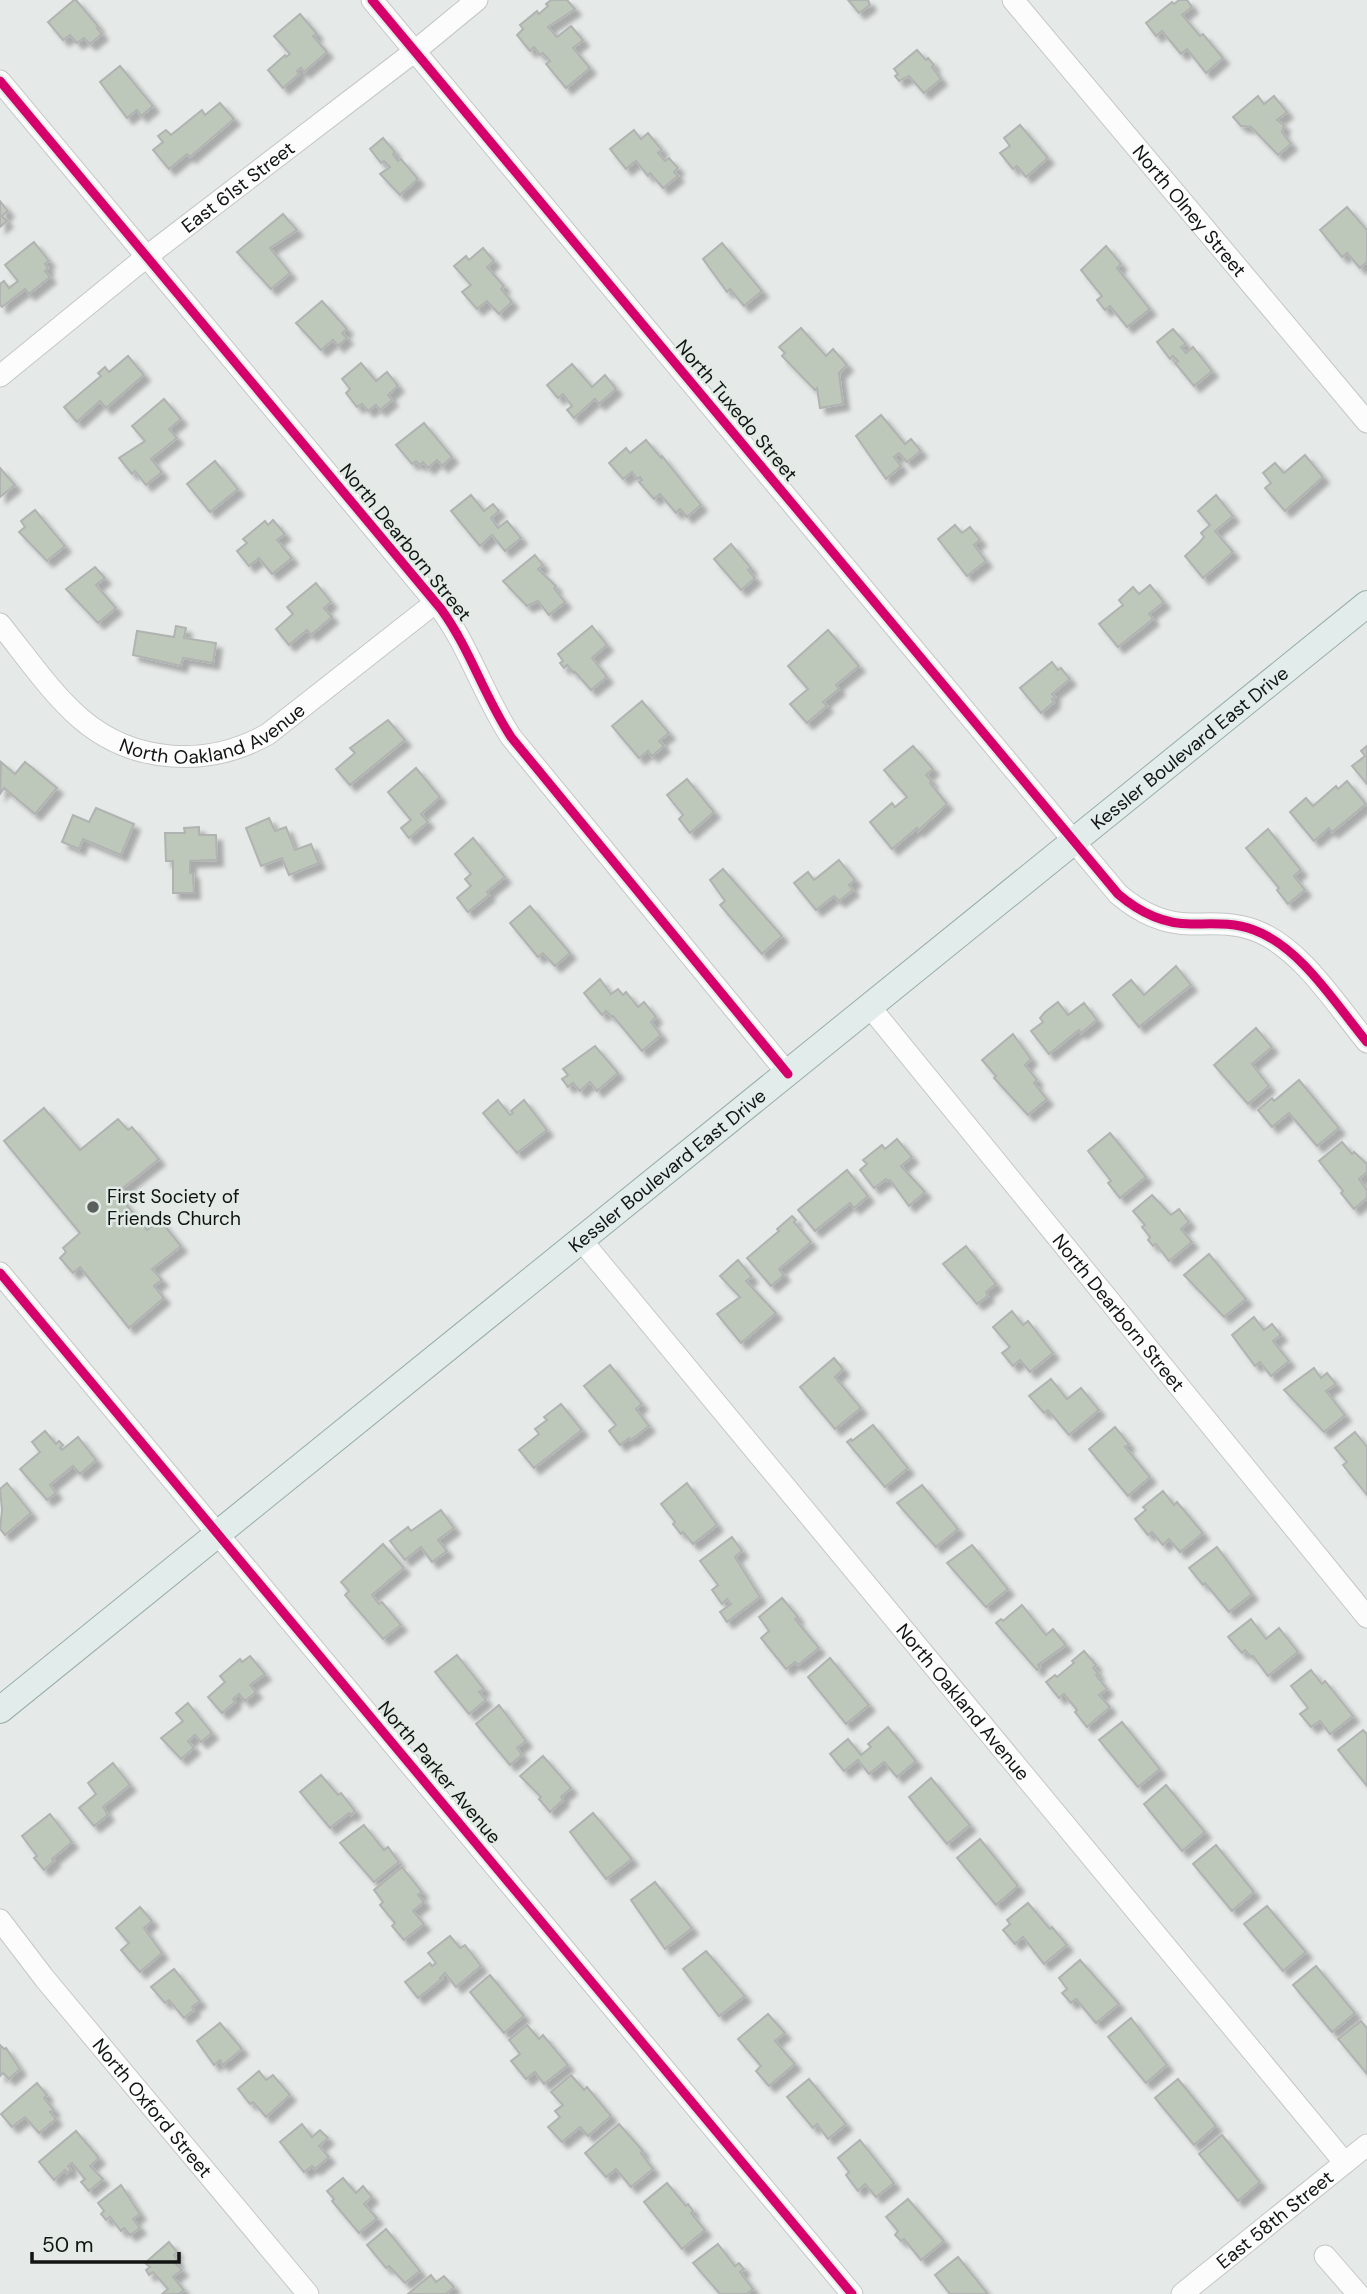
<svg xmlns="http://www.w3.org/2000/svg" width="1367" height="2294" viewBox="0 0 1367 2294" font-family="'DM Sans',sans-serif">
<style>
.building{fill:#bdc7ba;stroke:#b0b3b1;stroke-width:2;filter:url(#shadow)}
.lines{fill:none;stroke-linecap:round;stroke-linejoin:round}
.minor-casing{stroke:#c4c7c5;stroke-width:23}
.major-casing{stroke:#9aaeaa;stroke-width:28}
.minor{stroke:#fbfcfb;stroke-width:21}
.major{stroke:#e2eceb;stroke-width:26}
.cycleway-casing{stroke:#e3ebe6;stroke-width:13}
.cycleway{stroke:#d6006c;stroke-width:9}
.poi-dot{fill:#5b5f5d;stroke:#e3ebe6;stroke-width:2.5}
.labels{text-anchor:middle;stroke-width:5;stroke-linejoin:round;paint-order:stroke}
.street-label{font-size:19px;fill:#111412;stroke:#e3ebe6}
.poi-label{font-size:19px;fill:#111412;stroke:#e3ebe6;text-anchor:start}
</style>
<defs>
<filter id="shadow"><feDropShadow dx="6" dy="6" stdDeviation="2" flood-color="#0004"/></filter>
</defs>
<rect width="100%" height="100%" fill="#e5e9e7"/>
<g class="building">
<polygon points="74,0 76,0 98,26 97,28 102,34 90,44 84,38 77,43 70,35 63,40 48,22"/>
<polygon points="551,0 567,0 575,9 548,27 557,37 571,26 583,40 573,48 590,68 566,88 546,64 550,61 543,53 540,55 534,47 530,51 517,35 523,29 520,25 537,11 539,14 548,6 546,4"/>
<polygon points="848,0 868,0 870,5 859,13"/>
<polygon points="1179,0 1187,0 1192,7 1182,15 1200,36 1203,34 1223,58 1206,73 1187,49 1181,54 1162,31 1156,36 1146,23 1172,2 1174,4"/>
<polygon points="300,14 317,34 313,36 327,52 304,72 301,68 297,71 299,74 283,88 268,70 285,55 286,57 290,54 274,36"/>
<polygon points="917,50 926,60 928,58 934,65 932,67 941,79 924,93 909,76 899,81 895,76 898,74 894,69"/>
<polygon points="120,66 153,106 141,116 137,110 127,118 100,82"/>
<polygon points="1258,96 1264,104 1274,96 1287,112 1277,120 1284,125 1282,132 1291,144 1278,155 1251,127 1241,126 1233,117"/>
<polygon points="220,103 234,119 190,157 187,154 169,169 153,150 163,142 158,136 166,130 171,135 202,110 205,115"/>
<polygon points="1020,125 1048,158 1026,177 1017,166 1013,169 1000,153 1010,146 1004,138"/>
<polygon points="634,130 641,139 648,133 662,150 658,153 665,161 669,158 678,168 674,172 678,176 663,188 650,173 648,176 636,161 626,169 610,149"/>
<polygon points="383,138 395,152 393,154 398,161 401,159 418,179 400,195 380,174 390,167 384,161 381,163 370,149"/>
<polygon points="0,201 8,211 2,216 7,221 0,227"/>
<polygon points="1347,207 1367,230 1367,262 1360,268 1347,253 1342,257 1320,230"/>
<polygon points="283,214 297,230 270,248 290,273 271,289 237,252"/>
<polygon points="34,242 49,261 45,264 48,268 45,271 50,277 29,294 25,289 2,307 0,305 0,284 4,281 9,288 18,281 5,265"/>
<polygon points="722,243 762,291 744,306 730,289 727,292 703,259"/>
<polygon points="1106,246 1121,264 1117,268 1150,309 1127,327 1110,306 1105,310 1097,300 1102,296 1081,270"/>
<polygon points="483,248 494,261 487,267 504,286 501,289 512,302 499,314 487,301 477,309 462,292 471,285 454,266 466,256 469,260"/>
<polygon points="322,301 347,329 342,333 347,338 338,346 333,340 321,350 296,323"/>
<polygon points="801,328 826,356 833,349 847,365 839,373 843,404 820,408 817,388 815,390 782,356 785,353 779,347"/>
<polygon points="1173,329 1186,344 1181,347 1186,353 1193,347 1212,371 1194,386 1175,363 1178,361 1173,356 1170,359 1157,342"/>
<polygon points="128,356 144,375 106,408 100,401 77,422 64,407 101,376 98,373 105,367 109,372"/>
<polygon points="361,363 376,381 387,372 398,386 388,395 392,400 380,410 376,405 368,411 362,404 357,407 346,393 350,389 342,379"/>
<polygon points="572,364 592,387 605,375 616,389 599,404 595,399 574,418 567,410 572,406 563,394 558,398 547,385"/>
<polygon points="164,399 181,419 169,429 177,438 151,459 162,472 146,485 135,471 132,474 119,458 145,441 132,426"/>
<polygon points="881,415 905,444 911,439 921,451 907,462 899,453 894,457 901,466 886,479 856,436"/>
<polygon points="424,423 452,457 442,466 437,460 428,468 423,462 420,465 416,461 412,464 396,445"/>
<polygon points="646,440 661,458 662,456 701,505 687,517 680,509 676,513 660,494 654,499 639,482 642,480 640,477 637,479 632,472 623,479 609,463 626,448 630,453"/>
<polygon points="1305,455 1323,477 1285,511 1265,488 1271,483 1263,473 1275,463 1284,473"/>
<polygon points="215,461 238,489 210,512 187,484"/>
<polygon points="0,468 15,485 0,497"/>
<polygon points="471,495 484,511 493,504 499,511 491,518 498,528 507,521 521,538 505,551 492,535 480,546 451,511"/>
<polygon points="1216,495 1233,516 1215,531 1233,552 1203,578 1185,556 1199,543 1204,537 1201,533 1210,525 1198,511"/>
<polygon points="35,510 65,546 47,561 19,532 25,527 21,521"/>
<polygon points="273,520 285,534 277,540 292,558 272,574 259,558 249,566 237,551 247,543 243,539 265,521 268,525"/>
<polygon points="955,525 962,533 970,527 980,540 974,545 986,561 967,576 938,539"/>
<polygon points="731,544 751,568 748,570 755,578 741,590 714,559"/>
<polygon points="535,555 543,565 538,569 556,586 554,588 565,602 549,615 538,601 527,606 503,581"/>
<polygon points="95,567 105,578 96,585 116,608 98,623 66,589"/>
<polygon points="316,583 331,602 324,608 332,617 311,635 307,630 289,645 276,629 293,614 287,607"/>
<polygon points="1150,585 1164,602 1149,614 1153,619 1118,647 1099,624 1123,605 1119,600 1133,587 1139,594"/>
<polygon points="176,626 186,628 184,638 216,643 213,663 183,658 181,666 133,655 137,631 174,637"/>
<polygon points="592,626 607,645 592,658 607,677 591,690 575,672 574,673 567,665 564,668 560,663 563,661 558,654"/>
<polygon points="828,630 859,666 836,685 839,689 823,702 827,706 807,723 790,704 808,689 788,666"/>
<polygon points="1052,662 1058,670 1061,668 1070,679 1052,694 1055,697 1052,699 1054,702 1041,713 1020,688"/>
<polygon points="642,701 669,733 659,741 664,746 652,756 648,751 639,758 612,726"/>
<polygon points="388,720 405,740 350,785 336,769 355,753 350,748"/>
<polygon points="913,746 933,769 926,775 932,781 930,783 947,804 918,831 917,828 892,849 870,822 892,803 895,807 907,797 884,770"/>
<polygon points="1367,746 1367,784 1352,766 1365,756 1361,751"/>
<polygon points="1,762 15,774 25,762 57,788 35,814 4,788 0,794"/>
<polygon points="416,768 440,797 421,814 428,822 409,838 401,828 411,820 388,792"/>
<polygon points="687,779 714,812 690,833 679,819 683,815 667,795"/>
<polygon points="1347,781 1366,804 1332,832 1329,828 1314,841 1290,812 1306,798 1313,806 1336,786 1338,789"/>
<polygon points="96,808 134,824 121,855 83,839 79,849 62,842 73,815 89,822"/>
<polygon points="269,818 275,831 286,827 295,850 311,844 319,863 289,875 282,858 261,866 246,828"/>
<polygon points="199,827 199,835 216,835 217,860 190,861 190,873 193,873 194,893 173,893 173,861 166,861 165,833 185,833 184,828"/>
<polygon points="1268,829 1301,870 1294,876 1305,890 1288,904 1277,890 1279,888 1246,848"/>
<polygon points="473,838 505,877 487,892 489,895 468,912 457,898 471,886 465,879 471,874 455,854"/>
<polygon points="839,860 855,880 849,885 853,890 839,901 834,896 816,910 794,883 808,872 814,880"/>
<polygon points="723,869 782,936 762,954 720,905 725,901 710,880"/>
<polygon points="530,906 570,953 555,966 543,953 538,957 510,923"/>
<polygon points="1176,966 1191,985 1139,1027 1113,995 1131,980 1144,995"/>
<polygon points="600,979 611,994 618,989 623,995 626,992 638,1007 644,1002 656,1017 651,1022 661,1035 642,1051 613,1016 612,1017 606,1011 602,1015 584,993"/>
<polygon points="1058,1002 1068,1015 1084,1003 1097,1020 1081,1033 1079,1030 1049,1054 1031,1031 1043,1022 1040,1018 1045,1012"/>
<polygon points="1256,1028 1272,1047 1252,1064 1269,1086 1248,1104 1214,1065"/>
<polygon points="1013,1034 1031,1059 1025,1065 1037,1080 1034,1083 1047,1099 1028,1115 994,1078 996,1076 982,1060"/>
<polygon points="595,1046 618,1073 597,1091 590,1082 580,1091 573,1083 568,1087 562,1079 568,1075 563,1069"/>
<polygon points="1299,1080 1339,1128 1317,1146 1289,1113 1272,1127 1258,1110 1272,1098 1274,1101"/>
<polygon points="498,1100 510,1115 513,1113 511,1111 524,1100 547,1130 517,1153 483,1113"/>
<polygon points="44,1108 80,1150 118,1119 128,1130 132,1127 159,1159 117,1193 147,1230 160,1220 181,1246 152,1269 162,1280 154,1286 164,1298 129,1328 80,1267 73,1273 60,1258 66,1252 63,1248 80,1233 4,1141"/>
<polygon points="1110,1133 1146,1177 1120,1198 1108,1183 1111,1181 1088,1151"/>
<polygon points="897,1139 912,1157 901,1166 925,1192 909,1206 890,1180 888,1181 886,1179 874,1188 860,1170 867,1164 863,1160 882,1145 885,1149"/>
<polygon points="1342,1142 1352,1154 1354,1152 1367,1164 1367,1172 1359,1179 1367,1190 1367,1198 1354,1209 1341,1193 1343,1191 1319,1161"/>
<polygon points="847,1170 868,1196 854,1208 850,1203 815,1231 798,1210"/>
<polygon points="1152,1195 1171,1215 1179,1209 1189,1222 1181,1229 1192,1242 1169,1261 1156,1244 1153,1246 1148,1240 1150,1237 1142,1227 1145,1225 1133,1211"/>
<polygon points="792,1216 796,1220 794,1222 811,1242 779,1269 784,1275 771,1286 747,1258 779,1231 777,1229"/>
<polygon points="966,1246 996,1284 986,1292 988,1296 977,1304 943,1264"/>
<polygon points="1209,1254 1246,1299 1224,1317 1184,1275"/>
<polygon points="738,1260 752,1277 746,1281 776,1313 741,1343 717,1314 740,1297 720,1276"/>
<polygon points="1012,1311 1023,1325 1028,1321 1053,1353 1030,1372 1020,1360 1013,1366 1002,1353 1010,1347 993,1327"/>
<polygon points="1254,1317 1264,1330 1272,1324 1281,1335 1273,1341 1289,1361 1271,1376 1260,1362 1255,1366 1232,1335"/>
<polygon points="834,1358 843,1369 835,1377 861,1408 835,1429 800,1387"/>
<polygon points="610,1365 642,1404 636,1409 649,1426 631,1440 629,1438 620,1445 609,1431 616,1425 584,1386"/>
<polygon points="1314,1368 1321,1378 1327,1373 1336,1384 1326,1391 1345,1415 1324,1432 1284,1390"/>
<polygon points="1051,1379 1067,1399 1081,1388 1099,1410 1069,1435 1048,1410 1044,1413 1029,1396"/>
<polygon points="561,1404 582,1430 534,1468 519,1450 539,1434 535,1429 547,1420 544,1417"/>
<polygon points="873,1425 908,1468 885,1487 847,1442 851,1439 852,1441"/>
<polygon points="1115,1427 1129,1444 1125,1447 1150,1477 1128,1496 1089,1449"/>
<polygon points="45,1431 56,1444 59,1441 63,1445 60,1448 62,1450 78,1437 96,1460 80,1474 73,1466 50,1485 56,1493 47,1500 20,1469 40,1452 32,1442"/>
<polygon points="1355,1432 1367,1447 1367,1495 1343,1465 1347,1462 1335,1448"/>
<polygon points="7,1483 31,1513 5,1535 0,1529 2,1510 0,1489"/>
<polygon points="687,1483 717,1525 693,1544 683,1532 681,1534 673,1524 675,1522 661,1504"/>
<polygon points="922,1485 958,1529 936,1547 897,1503"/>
<polygon points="1163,1491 1174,1505 1177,1502 1203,1533 1180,1552 1169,1539 1163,1545 1152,1532 1148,1535 1135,1519 1146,1510 1143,1507"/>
<polygon points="441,1510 454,1528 438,1540 447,1551 432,1562 421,1547 405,1560 390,1541 408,1527 411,1531"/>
<polygon points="732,1537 742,1551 735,1557 760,1597 727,1622 720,1612 731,1604 727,1599 722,1604 712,1590 718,1585 700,1561"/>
<polygon points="383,1544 404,1568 372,1595 379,1604 382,1602 401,1625 383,1639 345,1595 349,1591 341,1582"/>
<polygon points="972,1545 1008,1589 986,1607 947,1563"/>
<polygon points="1217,1547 1252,1594 1229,1612 1205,1583 1203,1585 1189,1568"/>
<polygon points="782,1598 798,1617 795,1619 819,1648 798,1665 795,1662 786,1669 761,1638 769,1631 759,1617"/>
<polygon points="1022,1605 1046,1635 1053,1629 1066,1645 1038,1665 1040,1667 1037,1670 996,1623 1001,1619 1003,1621"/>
<polygon points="1251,1619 1266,1639 1279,1628 1298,1652 1268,1676 1253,1656 1251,1657 1245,1650 1242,1653 1228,1637"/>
<polygon points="1084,1651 1096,1665 1093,1668 1098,1673 1096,1675 1107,1689 1099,1695 1110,1707 1087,1727 1075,1712 1077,1710 1064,1694 1059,1698 1046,1682 1055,1675 1057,1677 1074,1663 1072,1661"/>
<polygon points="457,1655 484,1689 479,1692 486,1700 469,1714 435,1672"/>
<polygon points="250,1656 265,1674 250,1685 256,1692 245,1701 239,1694 233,1699 235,1702 222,1713 208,1697 225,1682 220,1676 240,1659 242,1662"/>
<polygon points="830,1658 869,1705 846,1724 808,1677"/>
<polygon points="1311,1670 1322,1684 1325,1681 1353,1716 1330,1734 1320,1721 1311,1727 1300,1714 1308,1708 1291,1686"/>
<polygon points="188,1703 212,1733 201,1742 195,1735 188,1741 194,1748 181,1759 161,1738 183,1721 176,1713"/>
<polygon points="499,1705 526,1741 517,1748 522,1755 510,1765 476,1724"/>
<polygon points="1122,1722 1160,1769 1138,1787 1099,1740"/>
<polygon points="888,1727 916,1761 897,1777 884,1762 869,1774 858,1760 844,1771 830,1754 848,1739 861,1755 871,1747 868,1744"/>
<polygon points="1363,1730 1367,1734 1367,1786 1338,1750"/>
<polygon points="543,1756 571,1788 561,1797 563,1800 550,1812 539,1799 541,1797 520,1776"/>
<polygon points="113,1763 130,1785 103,1807 108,1815 94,1826 79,1808 96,1794 88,1783"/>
<polygon points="321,1775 338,1795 341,1793 355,1811 351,1815 349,1813 330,1828 300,1792"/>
<polygon points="931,1778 970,1825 947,1844 909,1797"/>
<polygon points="1166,1785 1205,1832 1182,1851 1144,1804"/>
<polygon points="593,1813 632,1859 606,1879 570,1832"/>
<polygon points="50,1814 72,1842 52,1859 54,1861 44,1870 34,1858 37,1856 22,1836"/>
<polygon points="364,1825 384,1850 388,1847 399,1862 374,1882 340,1843"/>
<polygon points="980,1839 1018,1886 996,1905 957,1858"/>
<polygon points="1216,1845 1254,1892 1232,1911 1193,1864"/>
<polygon points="402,1867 422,1892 418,1895 424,1902 413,1911 424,1924 404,1940 392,1926 395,1923 380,1905 383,1902 374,1890"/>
<polygon points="655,1882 692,1928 665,1949 631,1900"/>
<polygon points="1028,1903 1050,1929 1052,1927 1067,1945 1044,1964 1023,1937 1015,1944 1003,1930 1010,1924 1007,1920"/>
<polygon points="1267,1906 1306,1952 1283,1971 1244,1924"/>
<polygon points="140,1907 152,1921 144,1928 162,1953 140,1972 121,1950 129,1943 116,1928"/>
<polygon points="450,1936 460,1948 465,1945 481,1966 456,1987 445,1973 440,1978 442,1979 418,1998 405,1982 430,1963 432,1966 436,1963 428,1953"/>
<polygon points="706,1951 745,1996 719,2016 683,1969"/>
<polygon points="1080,1960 1119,2004 1096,2023 1076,1999 1071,2003 1062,1993 1067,1989 1059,1978"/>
<polygon points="1316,1966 1355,2013 1332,2032 1293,1985"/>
<polygon points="174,1969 200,2001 192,2007 194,2010 184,2018 169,2000 165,2003 151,1987"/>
<polygon points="490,1975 524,2016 504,2033 470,1992"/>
<polygon points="768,2014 785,2033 775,2041 795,2064 769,2086 756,2071 761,2066 738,2039"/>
<polygon points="1131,2018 1167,2065 1146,2083 1108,2037"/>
<polygon points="1361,2021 1367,2028 1367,2074 1338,2039"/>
<polygon points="220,2023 242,2049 223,2065 220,2060 214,2065 197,2041"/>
<polygon points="527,2025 539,2039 543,2035 568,2065 544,2084 535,2072 526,2079 511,2061 520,2054 509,2040"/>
<polygon points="0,2045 4,2049 6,2048 20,2069 9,2079 3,2073 0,2076"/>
<polygon points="259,2071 266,2080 273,2075 290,2095 266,2117 253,2102 250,2104 238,2089"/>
<polygon points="571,2075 584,2090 587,2087 611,2116 588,2136 580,2127 562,2142 548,2127 560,2117 555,2111 563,2105 551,2092"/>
<polygon points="809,2079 846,2124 828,2139 817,2124 813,2128 787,2097"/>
<polygon points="1178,2079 1216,2126 1194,2145 1155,2098"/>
<polygon points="37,2083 47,2095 44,2098 54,2110 50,2112 56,2119 39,2133 25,2117 12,2127 1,2114"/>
<polygon points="302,2124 312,2137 320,2130 328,2138 319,2146 329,2157 315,2169 312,2166 304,2172 280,2142"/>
<polygon points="619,2124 643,2151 641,2153 653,2169 631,2187 616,2169 606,2177 585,2153"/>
<polygon points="76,2131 99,2158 90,2166 103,2179 89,2191 81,2182 85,2179 72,2163 68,2166 71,2170 67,2173 65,2170 54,2180 39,2162"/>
<polygon points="1222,2135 1260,2182 1238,2201 1199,2154"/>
<polygon points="860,2140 894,2183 876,2197 865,2184 858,2191 846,2175 849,2172 838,2158"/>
<polygon points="343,2178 356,2193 363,2186 372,2197 364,2204 377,2218 359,2233 332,2201 334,2199 327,2191"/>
<polygon points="667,2183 686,2206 688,2204 693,2211 691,2213 705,2230 682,2249 644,2202"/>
<polygon points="121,2185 140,2214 133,2219 140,2228 130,2235 124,2228 121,2231 110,2217 106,2220 101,2214 104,2211 98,2203"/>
<polygon points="908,2199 944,2241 921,2260 904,2239 901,2241 895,2235 898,2231 886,2217"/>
<polygon points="386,2229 420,2271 405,2283 389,2266 386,2268 367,2245"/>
<polygon points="169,2242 177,2252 174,2255 178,2261 175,2263 182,2270 173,2277 184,2290 179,2294 162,2294 168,2289 153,2272 149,2275 146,2270 150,2267 145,2263"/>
<polygon points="718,2244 735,2266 739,2263 744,2269 740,2272 753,2289 747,2294 720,2294 693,2263"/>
<polygon points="958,2257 988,2294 950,2294 935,2275"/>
<polygon points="431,2275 436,2282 444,2276 454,2287 446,2294 408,2294"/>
</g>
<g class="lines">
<g class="minor-casing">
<g id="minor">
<path d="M372 0 1118 894C1139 912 1163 924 1191 924 1213 924 1232 922 1254 930 1301 947 1336 1005 1367 1042"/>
<path id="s1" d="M1013 0 1367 422"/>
<path d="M0 81 441 609C470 649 484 696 511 737L788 1074"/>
<path id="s2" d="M0 376 146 257 415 51 477 0"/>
<path id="s3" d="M0 624C26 656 50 692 81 719 134 764 208 768 268 734L436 602"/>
<path id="s4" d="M870 1007 1367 1617"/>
<path id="s5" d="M582 1241 1345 2163"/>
<polyline points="0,1273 852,2294"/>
<path id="s6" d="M0 1920 45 1979 308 2294"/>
<polyline points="1325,2256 1358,2294"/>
<path id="s7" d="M1182 2294 1367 2145"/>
</g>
</g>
<g class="major-casing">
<g id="major">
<path id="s8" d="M0 1710 1367 604"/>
</g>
</g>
<use href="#minor" class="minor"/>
<use href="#major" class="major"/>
<g class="cycleway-casing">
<g id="cycleway">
<path d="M372 0 1118 894C1139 912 1163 924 1191 924 1213 924 1232 922 1254 930 1301 947 1336 1005 1367 1042"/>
<path d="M0 81 441 609C470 649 484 696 511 737L788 1074"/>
<polyline points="0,1273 852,2294"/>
</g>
</g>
<use href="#cycleway" class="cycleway"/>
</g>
<circle class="poi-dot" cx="93" cy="1207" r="7"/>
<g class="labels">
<g class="street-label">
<text dy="7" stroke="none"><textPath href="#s2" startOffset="304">East 61st Street</textPath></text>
<text dy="7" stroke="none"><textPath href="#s1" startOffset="275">North Olney Street</textPath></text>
<text transform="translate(737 410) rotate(50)" y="7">North Tuxedo Street</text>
<text transform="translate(406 542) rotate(51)" y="7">North Dearborn Street</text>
<text dy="7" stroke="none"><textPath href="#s3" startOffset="270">North Oakland Avenue</textPath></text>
<text dy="7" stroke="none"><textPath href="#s8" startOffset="1530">Kessler Boulevard East Drive</textPath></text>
<text dy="7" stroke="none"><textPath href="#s8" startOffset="858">Kessler Boulevard East Drive</textPath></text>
<text dy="7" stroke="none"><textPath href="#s4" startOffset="394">North Dearborn Street</textPath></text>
<text dy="7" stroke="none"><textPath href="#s5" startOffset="598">North Oakland Avenue</textPath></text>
<text transform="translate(440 1772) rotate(50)" y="7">North Parker Avenue</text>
<text dy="7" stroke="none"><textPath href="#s6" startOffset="242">North Oxford Street</textPath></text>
<text dy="7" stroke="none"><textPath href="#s7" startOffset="119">East 58th Street</textPath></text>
</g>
<g class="poi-label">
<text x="107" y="1203">First Society of<tspan x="107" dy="22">Friends Church</tspan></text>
</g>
</g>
<path d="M32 2252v10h147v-10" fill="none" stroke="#111412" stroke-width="3.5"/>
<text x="42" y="2252" font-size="21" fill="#111412" stroke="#e3ebe6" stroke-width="5" paint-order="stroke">50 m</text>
</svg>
